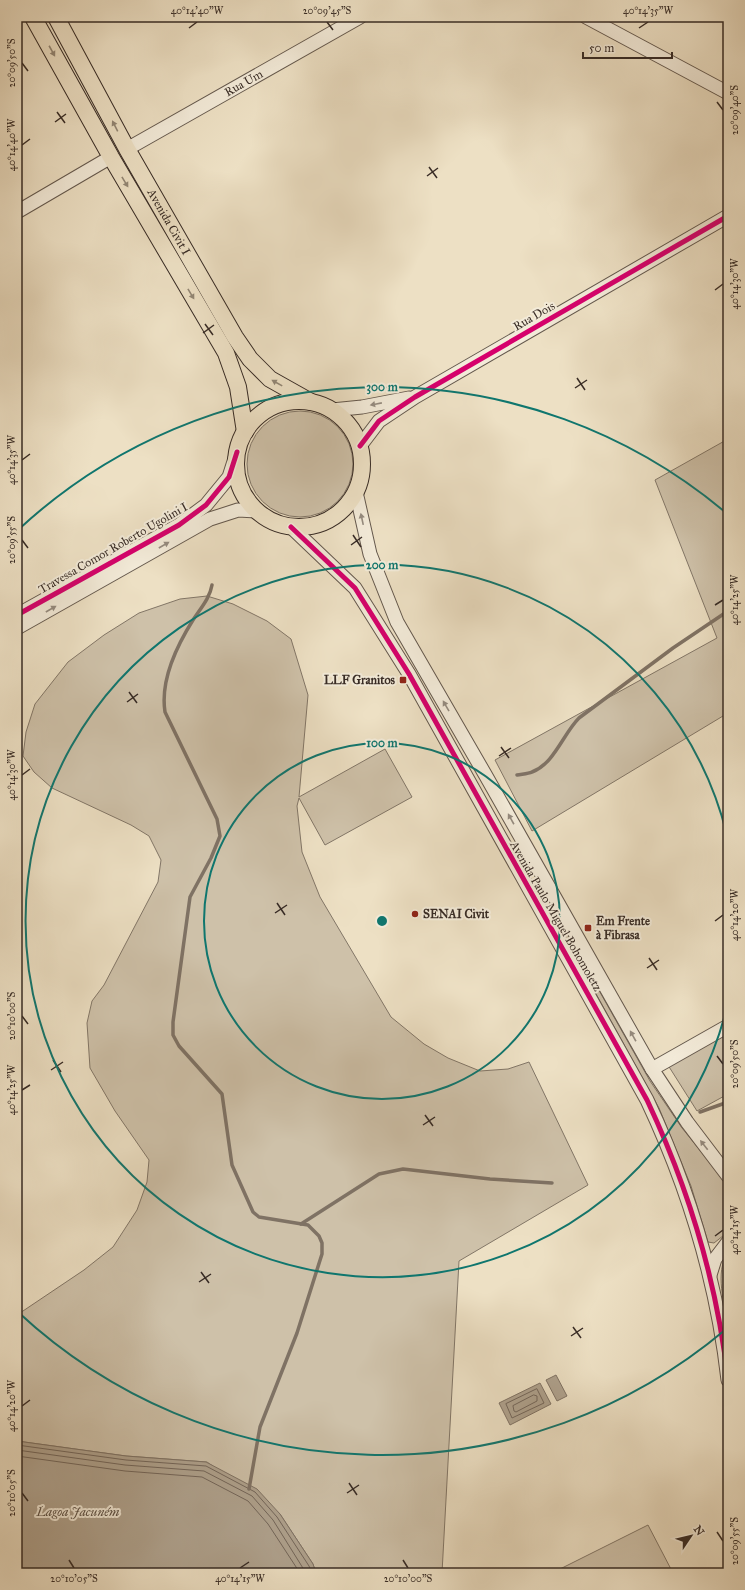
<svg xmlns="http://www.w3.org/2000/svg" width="745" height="1590" viewBox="0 0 745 1590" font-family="'IM FELL Great Primer',serif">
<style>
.green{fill:#cec1a9;stroke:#827667}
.water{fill:#afa28e;stroke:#7f7264}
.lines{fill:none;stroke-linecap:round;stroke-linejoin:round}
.shore{stroke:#73665a;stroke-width:1}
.stream{stroke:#7f7264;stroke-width:3.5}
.minor-casing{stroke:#64584d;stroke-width:15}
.major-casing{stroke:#372b25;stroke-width:18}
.minor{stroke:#f3ebd9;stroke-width:13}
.major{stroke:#ede0c4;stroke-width:16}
.cycleway-casing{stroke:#f3ebd9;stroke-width:8}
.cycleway{stroke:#d6006c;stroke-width:5}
.oneway{fill:#928674}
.oneway2{fill:#958b7f}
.ticks{fill:none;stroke:#372b25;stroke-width:1.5}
.ring{fill:none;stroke:#0f766e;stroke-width:2}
.poi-dot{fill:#8f2418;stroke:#f3ebd9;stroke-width:1.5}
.labels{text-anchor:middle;stroke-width:4;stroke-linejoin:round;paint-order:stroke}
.street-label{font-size:12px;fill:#372b25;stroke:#f3ebd9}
.poi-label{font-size:12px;font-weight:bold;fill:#372b25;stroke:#f3ebd9;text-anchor:start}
.water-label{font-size:13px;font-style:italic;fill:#5b4f44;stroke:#f3ebd9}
.centre{fill:#0f766e;stroke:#f3ebd9;stroke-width:2}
.ring-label{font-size:12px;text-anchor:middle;font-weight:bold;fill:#0f766e;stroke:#f3ebd9;stroke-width:4;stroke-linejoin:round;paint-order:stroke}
.neatline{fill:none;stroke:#372b25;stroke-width:1.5}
.ticks-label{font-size:10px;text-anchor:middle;fill:#372b25}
</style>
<rect width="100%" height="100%" fill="#ede0c4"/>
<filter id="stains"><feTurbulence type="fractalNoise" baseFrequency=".005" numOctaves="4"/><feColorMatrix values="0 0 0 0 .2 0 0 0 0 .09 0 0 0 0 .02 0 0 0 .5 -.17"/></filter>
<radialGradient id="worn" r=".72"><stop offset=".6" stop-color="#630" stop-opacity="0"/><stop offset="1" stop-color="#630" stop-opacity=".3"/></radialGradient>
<g class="green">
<circle cx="300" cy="464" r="53"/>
<polygon points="728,439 728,713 532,831 495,760 717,638 655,480"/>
<polygon points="207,596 233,604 267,621 291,639 308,695 299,797 385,749 412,797 325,845 299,798 297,806 302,852 320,897 391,1017 424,1044 448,1058 480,1071 508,1069 529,1062 588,1185 459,1261 442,1573 316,1573 313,1564 280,1514 207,1462 126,1456 17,1441 17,1315 84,1270 113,1247 137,1210 147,1182 149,1160 115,1111 90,1068 87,1023 92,1001 104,985 158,882 161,860 149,836 131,825 52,788 34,772 23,756 26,732 35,704 68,662 104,635 139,613 180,599"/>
<polygon points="561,923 650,1081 682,1128 728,1185 728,1232 714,1243 708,1242 691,1186 659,1108 558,925"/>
<polygon points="728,1026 728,1094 697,1111 666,1062"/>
<path d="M728 1252V1327C725 1304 714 1273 728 1252Z"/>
<polygon points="648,1525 673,1573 552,1573"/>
</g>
<g class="water">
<polygon points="556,1375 567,1396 557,1401 546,1380"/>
<polygon points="540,1383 551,1404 510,1425 499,1403"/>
<polygon points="17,1441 126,1456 206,1462 257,1489 280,1514 313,1564 316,1573 17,1573"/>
</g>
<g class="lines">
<g class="shore">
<polygon points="537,1389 544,1403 512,1418 506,1404"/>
<polygon points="534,1395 537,1396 537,1401 516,1412 514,1411 513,1406"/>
<polyline points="17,1445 126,1460 206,1466 255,1492 277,1517 309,1566 312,1573"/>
<polyline points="17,1450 125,1465 204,1471 252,1496 273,1520 306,1573"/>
<polyline points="17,1456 125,1471 202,1477 248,1501 268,1524 300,1573"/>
</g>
<g class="stream">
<path d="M212 585C210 598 200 609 193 620 176 647 160 680 165 712L217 819 220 836 211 858 190 897 173 1022V1035L179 1046 222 1094 232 1165 253 1212 259 1217 308 1225 319 1236 322 1243V1254L297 1333 260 1427 249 1489"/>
<path d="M517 775C522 774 528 774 532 772 554 764 563 734 579 718L673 648 728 611"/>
<polyline points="700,1112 728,1102"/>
<polyline points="301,1224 379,1174 403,1169 490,1179 552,1183"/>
</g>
<g class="minor-casing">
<g id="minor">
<polyline points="586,17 728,93"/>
<path id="s1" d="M127 149 360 17"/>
<polyline points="17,212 111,157"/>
<polyline points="332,410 362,407 409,398"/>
<polyline points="360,446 379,421 415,397 728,216"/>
<polyline points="356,492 370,554 397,622 486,776 652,1069 687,1122 728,1176"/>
<path d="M291 527 355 588 409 674 647 1100C689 1189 717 1282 728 1380"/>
<polyline points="17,615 179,525 206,505 229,477 237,452"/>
<polyline points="17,628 210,519 238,510 257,511"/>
<polyline points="652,1069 728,1026"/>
<polyline points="710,1275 715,1259 728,1242"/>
</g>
</g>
<g class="major-casing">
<g id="major">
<polyline points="33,17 111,157 226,353 238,387 245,432"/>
<path id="s2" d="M56 17 127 149 235 337 250 359 270 379 311 402"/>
<circle cx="299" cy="464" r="63"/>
</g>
</g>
<use href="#minor" class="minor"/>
<use href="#major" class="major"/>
<g class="cycleway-casing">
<g id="cycleway">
<polyline points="360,446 379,421 415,397 728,216"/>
<path d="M291 527 355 588 409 674 647 1100C689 1189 717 1282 728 1380"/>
<polyline points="17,615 179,525 206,505 229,477 237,452"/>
</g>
</g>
<use href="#cycleway" class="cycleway"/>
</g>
<defs><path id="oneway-solid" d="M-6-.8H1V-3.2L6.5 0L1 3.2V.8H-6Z"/></defs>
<g class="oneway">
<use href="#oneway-solid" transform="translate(52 51) rotate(61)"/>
<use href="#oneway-solid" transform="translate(115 126) rotate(-117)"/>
<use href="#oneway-solid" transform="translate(125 182) rotate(59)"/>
<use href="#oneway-solid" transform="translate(191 294) rotate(59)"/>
<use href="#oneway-solid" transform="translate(277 383) rotate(-151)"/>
</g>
<g class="oneway2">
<use href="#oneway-solid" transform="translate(376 404) rotate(169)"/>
<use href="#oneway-solid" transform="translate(362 519) rotate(-102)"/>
<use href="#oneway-solid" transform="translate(164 545) rotate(-30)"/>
<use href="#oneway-solid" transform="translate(51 609) rotate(-30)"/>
<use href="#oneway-solid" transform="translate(446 706) rotate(-120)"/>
<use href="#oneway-solid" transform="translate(511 819) rotate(-119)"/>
<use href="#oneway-solid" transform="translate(633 1036) rotate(-119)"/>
<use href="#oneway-solid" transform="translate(704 1145) rotate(-128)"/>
</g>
<path class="ticks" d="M327 22 333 30M189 28 197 22M639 28 648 22M22 63 28 71M717 102 723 110M57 112 65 123M55 122 66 114M22 145 30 139M429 167 437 178M427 176 438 168M715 290 723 284M205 324 213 335M203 333 214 325M577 378 585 390M575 388 587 380M22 460 30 454M353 535 361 547M22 540 28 548M351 545 362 537M715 605 723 600M129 692 137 703M127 702 138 694M501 747 509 758M499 756 511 748M22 775 30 769M277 903 285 915M275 913 287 905M715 921 723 915M649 958 657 970M647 968 659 960M22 1016 28 1024M717 1056 723 1064M53 1060 61 1072M51 1070 63 1062M22 1090 30 1085M425 1115 433 1126M423 1125 435 1117M715 1236 723 1230M201 1272 209 1283M199 1282 211 1274M573 1327 581 1338M571 1336 583 1328M22 1406 30 1400M349 1483 357 1495M22 1493 28 1501M347 1493 359 1485M717 1532 723 1541M69 1560 74 1568M403 1560 408 1568M240 1568 249 1562"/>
<g class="ring">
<circle cx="382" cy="921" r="178"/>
<path d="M727 1007A356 356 0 1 1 727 835"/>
<path d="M725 1330A534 534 0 0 1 18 1312M18 530A534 534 0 0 1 725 512"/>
</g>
<g class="poi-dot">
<rect x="399" y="676" width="8" height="8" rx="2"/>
<circle cx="415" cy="914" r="4"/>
<rect x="584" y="924" width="8" height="8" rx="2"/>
</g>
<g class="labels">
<g class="street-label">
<text dy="4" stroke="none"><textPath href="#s1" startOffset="134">Rua Um</textPath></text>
<text dy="4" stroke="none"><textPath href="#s2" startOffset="234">Avenida Civit I</textPath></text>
<text transform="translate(534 316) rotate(-30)" y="4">Rua Dois</text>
<text transform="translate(113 548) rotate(-30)" y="4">Travessa Comor Roberto Ugolini I</text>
<text transform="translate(556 916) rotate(60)" y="4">Avenida Paulo Miguel Bohomoletz</text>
</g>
<g class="poi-label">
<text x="395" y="684" text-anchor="end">LLF Granitos</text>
<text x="423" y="918">SENAI Civit</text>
<text x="596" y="925">Em Frente<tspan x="596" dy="14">à Fibrasa</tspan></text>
</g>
<g class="water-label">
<text x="78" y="1516">Lagoa Jacuném</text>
</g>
</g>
<circle cx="382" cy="921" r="6" class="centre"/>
<g class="ring-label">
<text x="382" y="391">300 m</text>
<text x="382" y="569">200 m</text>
<text x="382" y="747">100 m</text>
</g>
<rect width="745" height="1590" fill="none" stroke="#ede0c4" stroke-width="44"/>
<g transform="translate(691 1536) rotate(55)" stroke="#f3ebd9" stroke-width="3" paint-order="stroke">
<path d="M0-3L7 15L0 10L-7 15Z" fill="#372b25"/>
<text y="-6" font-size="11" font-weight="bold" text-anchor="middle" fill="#372b25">N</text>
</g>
<path d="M583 52v6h89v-6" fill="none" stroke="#372b25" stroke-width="2"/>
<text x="589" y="52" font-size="12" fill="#372b25" stroke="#f3ebd9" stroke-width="3" paint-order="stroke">50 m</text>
<rect x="22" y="22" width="701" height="1546" class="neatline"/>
<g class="ticks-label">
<text x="197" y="14">40°14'40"W</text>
<text x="327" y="14">20°09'45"S</text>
<text x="648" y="14">40°14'35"W</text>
<text transform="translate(11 63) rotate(-90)" y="4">20°09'50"S</text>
<text transform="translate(734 110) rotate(-90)" y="4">20°09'40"S</text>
<text transform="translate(11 145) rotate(-90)" y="4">40°14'40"W</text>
<text transform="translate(734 284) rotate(-90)" y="4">40°14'30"W</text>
<text transform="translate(11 460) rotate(-90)" y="4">40°14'35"W</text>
<text transform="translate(11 540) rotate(-90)" y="4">20°09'55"S</text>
<text transform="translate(734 600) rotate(-90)" y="4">40°14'25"W</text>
<text transform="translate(11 775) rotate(-90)" y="4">40°14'30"W</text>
<text transform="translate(734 915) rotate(-90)" y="4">40°14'20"W</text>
<text transform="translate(11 1016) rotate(-90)" y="4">20°10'00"S</text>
<text transform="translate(734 1064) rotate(-90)" y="4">20°09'50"S</text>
<text transform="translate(11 1090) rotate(-90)" y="4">40°14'25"W</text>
<text transform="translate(734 1230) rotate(-90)" y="4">40°14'15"W</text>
<text transform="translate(11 1406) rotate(-90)" y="4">40°14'20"W</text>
<text transform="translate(11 1493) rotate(-90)" y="4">20°10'05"S</text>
<text transform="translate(734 1541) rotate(-90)" y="4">20°09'55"S</text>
<text x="74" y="1582">20°10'05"S</text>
<text x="240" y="1582">40°14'15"W</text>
<text x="408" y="1582">20°10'00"S</text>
</g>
<rect width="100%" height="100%" filter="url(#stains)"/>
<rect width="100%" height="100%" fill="url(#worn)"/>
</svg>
